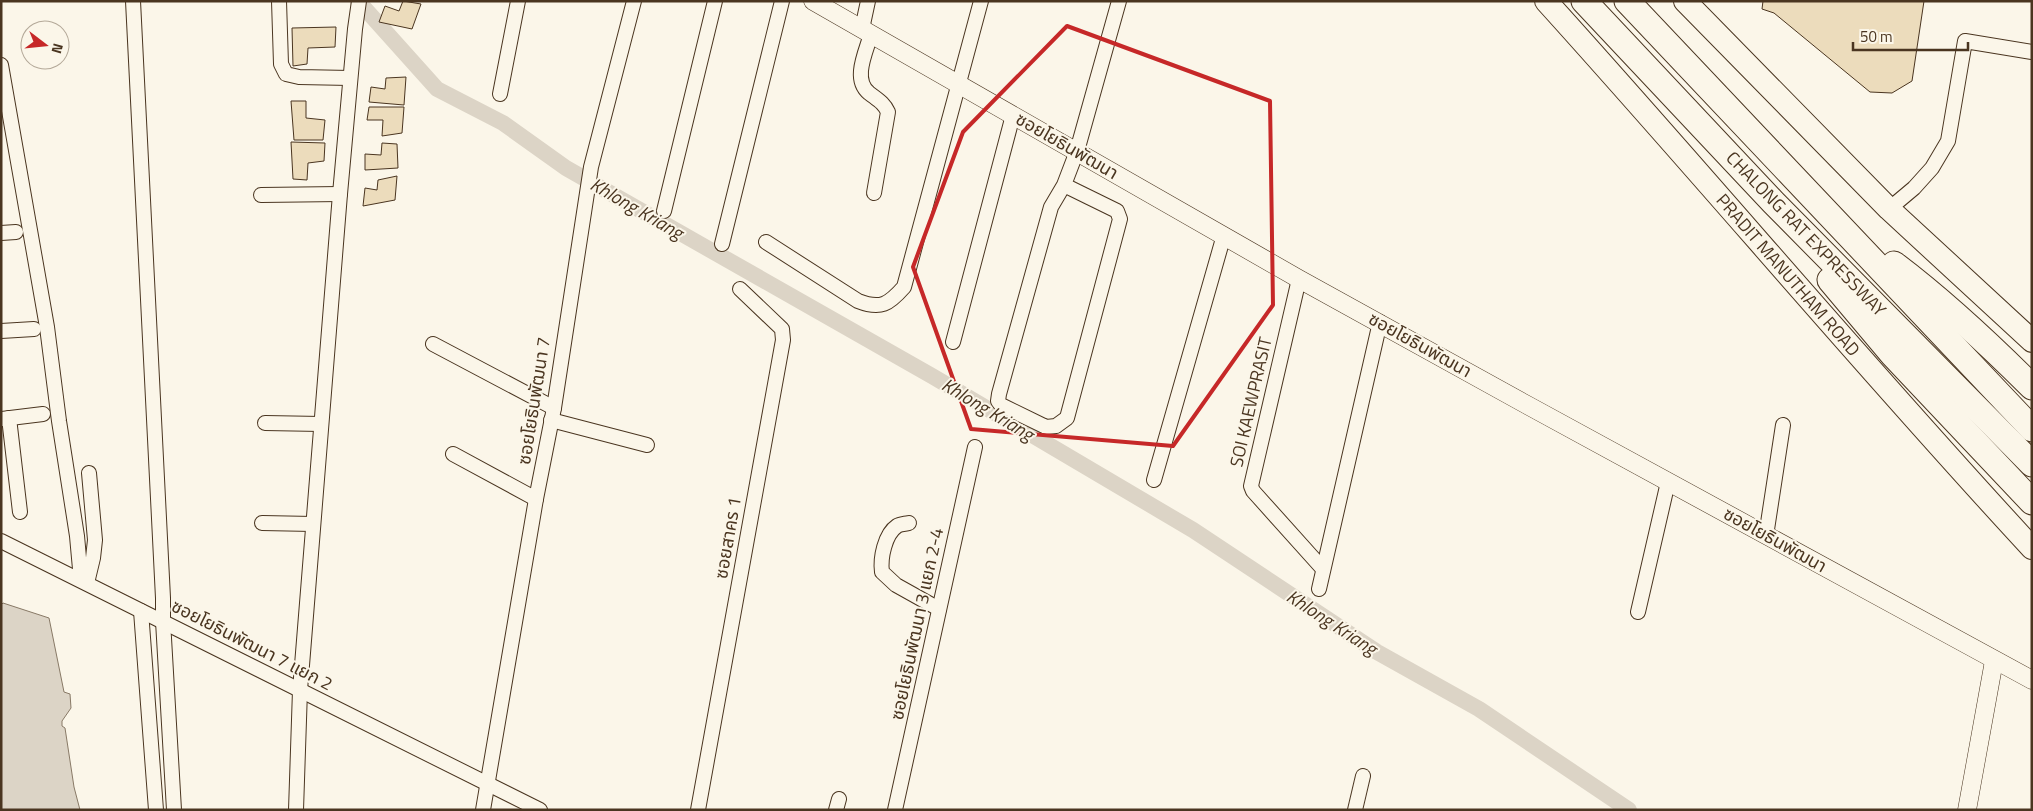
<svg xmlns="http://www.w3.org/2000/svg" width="2033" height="811" viewBox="0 0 2033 811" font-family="'Titillium Web','Noto Sans Thai',sans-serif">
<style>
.water{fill:#dcd4c6;stroke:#887966}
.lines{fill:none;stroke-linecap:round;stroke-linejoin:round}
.canal{stroke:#dcd4c6;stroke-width:16}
.building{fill:#ecdcbc;stroke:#4a3520}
.minor-casing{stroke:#4a3520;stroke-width:16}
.tertiary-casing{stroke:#4a3520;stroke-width:19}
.primary-casing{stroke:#4a3520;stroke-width:24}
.motorway-casing{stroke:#4a3520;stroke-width:27}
.minor{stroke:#fbf6e9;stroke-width:14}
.tertiary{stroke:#fbf6e9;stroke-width:18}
.primary{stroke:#fbf6e9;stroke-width:22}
.motorway{stroke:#fbf6e9;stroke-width:25}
.marked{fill:none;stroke:#c62828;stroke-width:4;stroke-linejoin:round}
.labels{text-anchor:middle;stroke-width:4;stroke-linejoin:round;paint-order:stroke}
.street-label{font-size:18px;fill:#4a3520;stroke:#fbf6e9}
.water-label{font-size:19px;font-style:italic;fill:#4a3520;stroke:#fbf6e9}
</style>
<rect width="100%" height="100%" fill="#fbf6e9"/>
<polygon class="water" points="3,603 49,618 64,692 70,694 71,708 62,721 62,726 65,728 74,787 80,810 1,810 1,605"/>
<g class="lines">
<polyline class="canal" points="358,1 437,89 503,123 566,168 932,376 1193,530 1377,652 1479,709 1629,810"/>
</g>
<g class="building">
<polygon points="403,1 421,4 412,29 379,22 385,6 399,11"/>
<polygon points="1763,1 1924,1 1912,81 1892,93 1870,92 1774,13 1762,9"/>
<polygon points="336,27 335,47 308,48 307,64 293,66 292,28"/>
<polygon points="406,77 404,105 369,102 371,87 385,89 386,78"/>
<polygon points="291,101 306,101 306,118 325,120 323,140 294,140"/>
<polygon points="369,107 404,107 402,133 382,136 383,120 367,120"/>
<polygon points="291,142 325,143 324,161 308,163 307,180 293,179"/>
<polygon points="382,143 397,144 398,168 365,170 365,154 381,155"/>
<polygon points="397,176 395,200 363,206 365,188 377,190 378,180"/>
</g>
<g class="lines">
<g class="minor-casing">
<g id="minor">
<polyline points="133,1 163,598 163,621 174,810"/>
<polyline points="279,1 281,64 286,74 299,77 350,78"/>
<polyline points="862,29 868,1"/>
<path d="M871 34C866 52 852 79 869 93 878 100 884 103 888 112L874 193"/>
<polyline points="1,65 47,327 59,421 77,536 81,580"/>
<polyline points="500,94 518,1"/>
<polyline points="1064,185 1117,211 1120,219 1067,418 1056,426 1046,427 1001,405 998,401 999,394 1051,207 1064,185 1077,151 1119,1"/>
<polyline points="261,195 340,194"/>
<polyline points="1889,209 1914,188 1932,168 1948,141 1965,41 2032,52"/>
<polyline points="664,211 715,1"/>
<polyline points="1,233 16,232"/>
<path d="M766 242 858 301C881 310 889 304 904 287L981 1"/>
<polyline points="722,244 782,1"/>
<polyline points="1299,279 1251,486 1253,491 1323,569"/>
<polyline points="1,331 34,329"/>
<polyline points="953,342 1013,115"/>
<polyline points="433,344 554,408"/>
<polyline points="9,418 20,512"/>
<polyline points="2,419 43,414"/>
<polyline points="551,420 647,445"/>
<polyline points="265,423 321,424"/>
<polyline points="453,454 536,499"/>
<polyline points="1154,480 1224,235"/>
<polyline points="262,523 313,524"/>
<path d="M909 523C905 524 900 524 897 526 885 534 880 558 882 572L896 585 939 609"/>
<polyline points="1766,536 1783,425"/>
<polyline points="1,541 540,810"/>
<polyline points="87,583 93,558 95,540 89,473"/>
<polyline points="1319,589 1380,322"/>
<polyline points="141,611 156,810"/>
<polyline points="1638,612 1668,482"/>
<polyline points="296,810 300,690 340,194 355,29 359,1"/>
<polyline points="483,810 536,499 554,408 591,167 634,1"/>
<polyline points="698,810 783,340 782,329 740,289"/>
<polyline points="836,810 839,799"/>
<polyline points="895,810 975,447"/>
<polyline points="1355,810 1363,776"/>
</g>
</g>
<g class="tertiary-casing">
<g id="tertiary">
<polyline points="813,1 1299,279 1529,406 2032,680"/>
<polyline points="1967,810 1994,661"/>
</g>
</g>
<g class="primary-casing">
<g id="primary">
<path d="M1546 1C1710 182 1866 369 2032 548"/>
<polyline points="1685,1 1889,209 2032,341"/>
</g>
</g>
<g class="motorway-casing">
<g id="motorway">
<polyline points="1584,1 1773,202 2032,464"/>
<polyline points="1627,1 2032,429"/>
<path d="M1894 264C1943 301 1988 343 2032 387"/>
<polyline points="1830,280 1893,355 2032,502"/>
</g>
</g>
<use href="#minor" class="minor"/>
<use href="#tertiary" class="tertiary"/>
<use href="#primary" class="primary"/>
<use href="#motorway" class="motorway"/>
</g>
<path class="marked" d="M1067 26 1270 101 1273 305 1173 446 971 429 913 267 963 132Z"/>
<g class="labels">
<g class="street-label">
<text transform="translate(1067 146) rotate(30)" y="6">ซอยโยธินพัฒนา</text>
<text transform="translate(1806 234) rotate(46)" y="6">CHALONG RAT EXPRESSWAY</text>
<text transform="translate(1788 275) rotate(49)" y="6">PRADIT MANUTHAM ROAD</text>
<text transform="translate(1420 345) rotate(29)" y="6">ซอยโยธินพัฒนา</text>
<text transform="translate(534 401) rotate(-81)" y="6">ซอยโยธินพัฒนา 7</text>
<text transform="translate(1251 402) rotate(-77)" y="6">SOI KAEWPRASIT</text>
<text transform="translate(728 538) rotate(-80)" y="6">ซอยสาคร 1</text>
<text transform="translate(1775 540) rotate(29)" y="6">ซอยโยธินพัฒนา</text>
<text transform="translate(917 624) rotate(-78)" y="6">ซอยโยธินพัฒนา 3 แยก 2-4</text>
<text transform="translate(252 645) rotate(27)" y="6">ซอยโยธินพัฒนา 7 แยก 2</text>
</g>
<g class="water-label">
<text transform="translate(637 208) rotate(30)" y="7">Khlong Kriang</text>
<text transform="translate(988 409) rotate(31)" y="7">Khlong Kriang</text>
<text transform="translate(1332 622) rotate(33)" y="7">Khlong Kriang</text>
</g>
</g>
<rect width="2033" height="811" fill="none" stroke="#4a3520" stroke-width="5"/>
<g transform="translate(45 45) rotate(106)"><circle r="24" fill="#fbf6e9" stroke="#b4a999"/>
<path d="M0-4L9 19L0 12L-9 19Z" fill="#c62828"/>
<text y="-8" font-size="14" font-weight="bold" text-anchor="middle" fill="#4a3520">N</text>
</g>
<path d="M1853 42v8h115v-8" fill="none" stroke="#4a3520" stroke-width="2.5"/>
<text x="1860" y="42" font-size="15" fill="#4a3520" stroke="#fbf6e9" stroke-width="4" paint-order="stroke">50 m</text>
</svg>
